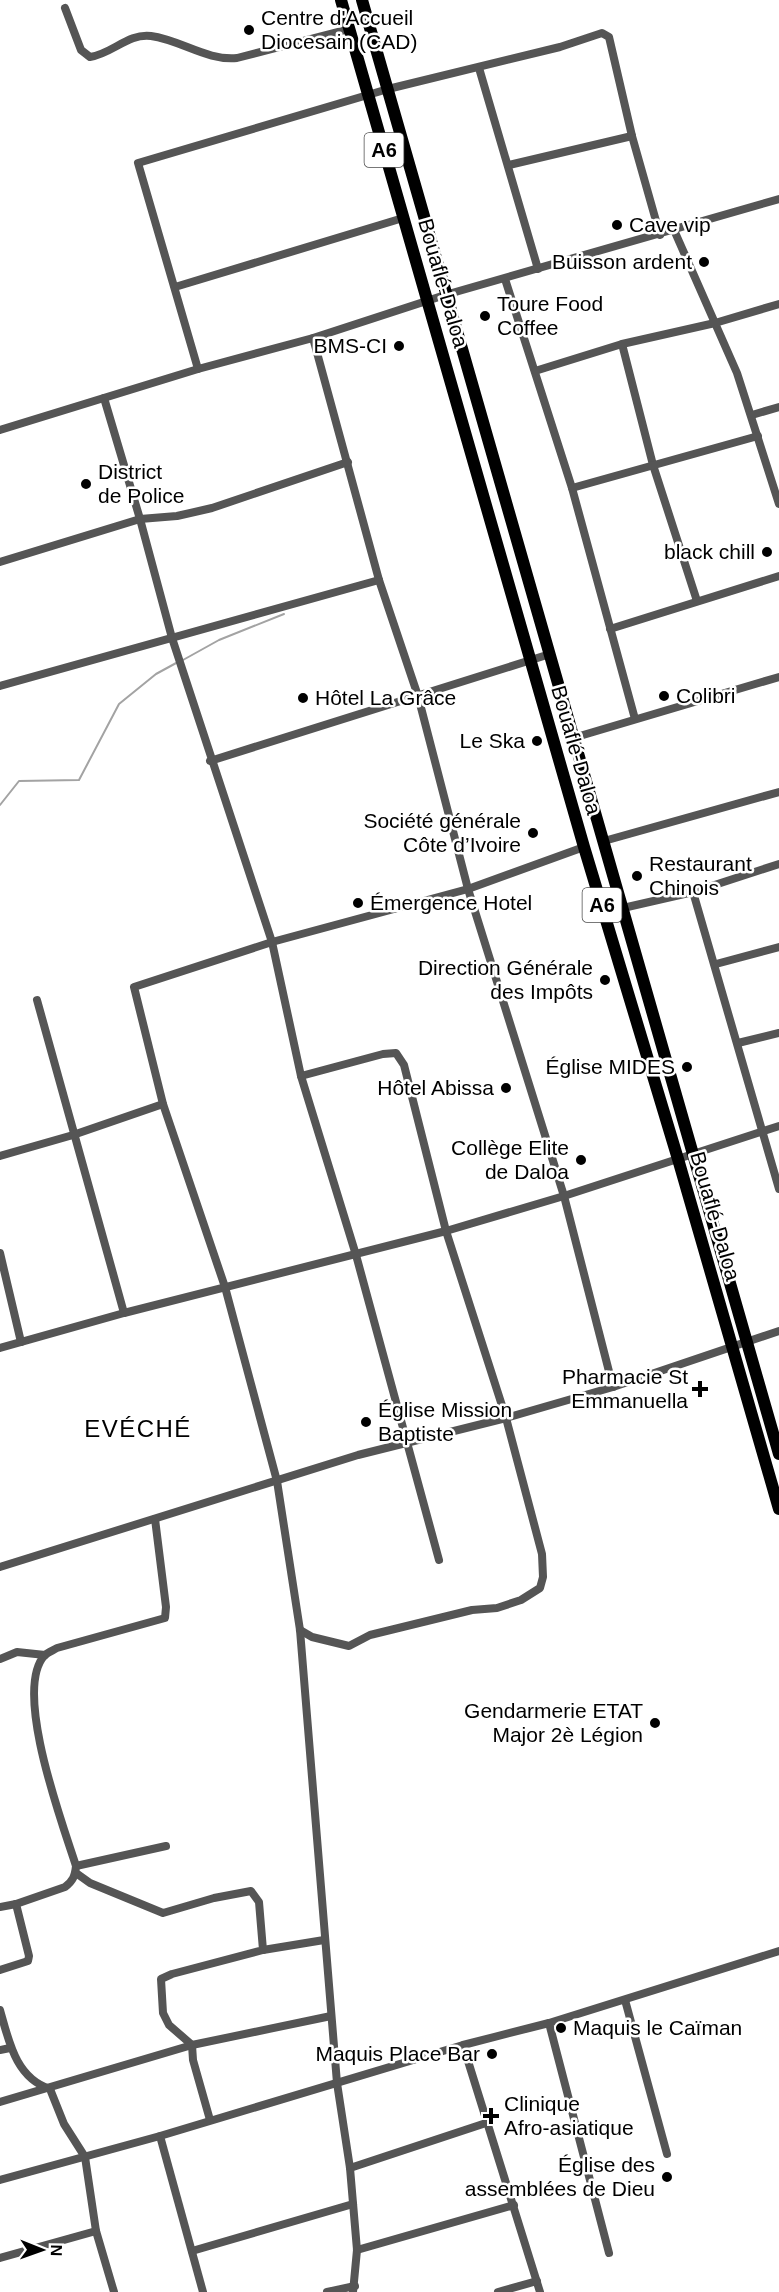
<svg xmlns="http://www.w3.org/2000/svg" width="779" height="2292" viewBox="0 0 779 2292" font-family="Arial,sans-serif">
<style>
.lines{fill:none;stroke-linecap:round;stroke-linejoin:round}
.stream{stroke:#a3a3a3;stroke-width:2}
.minor{stroke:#555;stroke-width:8}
.highway{stroke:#000;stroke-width:12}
.poi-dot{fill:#000;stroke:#fff;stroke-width:2}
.labels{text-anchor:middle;stroke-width:5;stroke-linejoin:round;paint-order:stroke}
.shield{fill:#fff;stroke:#4c4c4c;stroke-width:1.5}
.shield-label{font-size:20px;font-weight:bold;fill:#000}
.poi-label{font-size:21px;fill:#000;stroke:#fff;text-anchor:end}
.street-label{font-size:21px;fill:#000;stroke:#fff}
.quarter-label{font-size:24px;letter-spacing:1.5px;fill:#000;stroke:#fff}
</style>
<rect width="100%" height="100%" fill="#fff"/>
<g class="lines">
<g class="stream">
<polyline points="183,660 219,640 284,614"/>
<polyline points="0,805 19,781 79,780 119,704 156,674 178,662"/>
</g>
<g class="minor">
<path d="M65 8 81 50 90 57C112 54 128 33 151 36 181 40 207 61 237 58L349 29"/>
<polyline points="479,68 538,269"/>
<polyline points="509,165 632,136"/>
<polyline points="674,230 737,373 779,504"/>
<polyline points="505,279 572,488 635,719"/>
<polyline points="175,287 403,218"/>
<polyline points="313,338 379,580 418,696 468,889 564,1196 613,1387"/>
<polyline points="622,344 653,465 697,601"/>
<polyline points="198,369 138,163 388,89 560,47 602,33 609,37 632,136 660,235"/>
<polyline points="535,371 622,344 715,323 779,304"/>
<polyline points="104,398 140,519 172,638 272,942 301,1076 356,1255 439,1560"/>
<polyline points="752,415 779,407"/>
<polyline points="0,430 198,369 313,338 445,295 779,199"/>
<polyline points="572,488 758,436"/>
<polyline points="0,562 140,519 177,516 212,508 348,462"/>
<polyline points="610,629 779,576"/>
<polyline points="0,686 379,580"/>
<polyline points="573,738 779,677"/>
<polyline points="210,761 550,654"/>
<polyline points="604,841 779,792"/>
<polyline points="693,892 779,1189"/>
<polyline points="623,908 693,892 779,864"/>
<polyline points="716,964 779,947"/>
<polyline points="37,1000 124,1313"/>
<polyline points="738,1043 779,1033"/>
<polyline points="0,1156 73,1135 163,1104"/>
<polyline points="0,1253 21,1342"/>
<polyline points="0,1348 124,1313 446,1231 564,1196 779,1126"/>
<polyline points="0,1567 358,1455 506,1418 613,1387 779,1331"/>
<polyline points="300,1630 312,1637 349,1646 370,1635 472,1610 497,1608 521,1600 540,1588 543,1577 542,1554 506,1418 446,1231 404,1065 396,1053 383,1054 301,1076"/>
<polyline points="0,1659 17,1652 45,1655"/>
<polyline points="76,1866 166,1846"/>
<polyline points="76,1873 90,1883 163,1913 214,1898 251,1891 259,1902 263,1950 172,1974 161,1979 163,2013 169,2025 192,2045 193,2060 210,2120"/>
<path d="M0 1907 16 1904 65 1887C73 1881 75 1876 76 1866 63 1825 12 1689 45 1655 48 1652 54 1650 57 1648L165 1618 166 1607 155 1519"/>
<polyline points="263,1950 324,1940"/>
<polyline points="0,1970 28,1961 29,1956 16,1904"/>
<polyline points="625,2000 667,2154"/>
<path d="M0 2010C9 2042 16 2078 50 2089L64 2124 85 2157 96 2231 114 2292"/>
<polyline points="549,2023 609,2253"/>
<polyline points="463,2045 540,2292"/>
<polyline points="0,2050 10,2048"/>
<polyline points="0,2102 192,2045 331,2016"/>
<polyline points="160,2136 203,2292"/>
<polyline points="350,2168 486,2123"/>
<polyline points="0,2180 160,2136 463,2045 549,2023 779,1951"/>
<polyline points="357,2250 514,2205"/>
<polyline points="192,2251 353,2204"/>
<polyline points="0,2258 96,2231"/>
<polyline points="327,2292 355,2286"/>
<polyline points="353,2292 357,2250 350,2168 337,2083 300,1630 277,1481 225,1287 163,1104 134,987 272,942 468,889 584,847"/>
<polyline points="498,2292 537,2281"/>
</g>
<g class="highway">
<polyline points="341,0 584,847 678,1159 779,1509"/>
<polyline points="362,0 779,1454"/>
</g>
</g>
<g class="poi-dot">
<circle cx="249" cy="30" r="6"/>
<circle cx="617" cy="225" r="6"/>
<circle cx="704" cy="262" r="6"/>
<circle cx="485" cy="316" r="6"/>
<circle cx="399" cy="346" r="6"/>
<circle cx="86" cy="484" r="6"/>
<circle cx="767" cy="552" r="6"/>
<circle cx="664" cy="696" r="6"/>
<circle cx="303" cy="698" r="6"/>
<circle cx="537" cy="741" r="6"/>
<circle cx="533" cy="833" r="6"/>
<circle cx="637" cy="876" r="6"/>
<circle cx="358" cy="903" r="6"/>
<circle cx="605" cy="980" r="6"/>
<circle cx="687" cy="1067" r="6"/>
<circle cx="506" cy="1088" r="6"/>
<circle cx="581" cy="1160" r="6"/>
<path d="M697 1380h6v6h6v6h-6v6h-6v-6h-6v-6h6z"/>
<circle cx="366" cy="1422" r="6"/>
<circle cx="655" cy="1723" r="6"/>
<circle cx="561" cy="2028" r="6"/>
<circle cx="492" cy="2054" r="6"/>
<path d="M488 2107h6v6h6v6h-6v6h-6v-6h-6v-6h6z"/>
<circle cx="667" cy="2177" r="6"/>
</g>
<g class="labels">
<g class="shield">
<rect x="364.5" y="133" width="39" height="34" rx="4.5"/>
<rect x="582.5" y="888" width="39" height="34" rx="4.5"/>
</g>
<g class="shield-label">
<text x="384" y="157">A6</text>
<text x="602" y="912">A6</text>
</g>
<g class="poi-label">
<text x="261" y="25" text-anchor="start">Centre d'Accueil<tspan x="261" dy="24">Diocesain (CAD)</tspan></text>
<text x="629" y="232" text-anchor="start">Cave vip</text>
<text x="692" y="269">Buisson ardent</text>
<text x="497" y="311" text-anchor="start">Toure Food<tspan x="497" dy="24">Coffee</tspan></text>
<text x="387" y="353">BMS-CI</text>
<text x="98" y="479" text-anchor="start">District<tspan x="98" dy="24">de Police</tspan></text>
<text x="755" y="559">black chill</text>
<text x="676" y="703" text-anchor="start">Colibri</text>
<text x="315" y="705" text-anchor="start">Hôtel La Grâce</text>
<text x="525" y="748">Le Ska</text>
<text x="521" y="828">Société générale<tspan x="521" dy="24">Côte d’Ivoire</tspan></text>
<text x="649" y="871" text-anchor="start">Restaurant<tspan x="649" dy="24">Chinois</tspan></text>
<text x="370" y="910" text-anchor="start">Émergence Hotel</text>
<text x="593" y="975">Direction Générale<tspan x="593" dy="24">des Impôts</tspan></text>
<text x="675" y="1074">Église MIDES</text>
<text x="494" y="1095">Hôtel Abissa</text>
<text x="569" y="1155">Collège Elite<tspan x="569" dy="24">de Daloa</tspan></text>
<text x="688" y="1384">Pharmacie St<tspan x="688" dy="24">Emmanuella</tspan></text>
<text x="378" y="1417" text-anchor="start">Église Mission<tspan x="378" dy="24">Baptiste</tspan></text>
<text x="643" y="1718">Gendarmerie ETAT<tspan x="643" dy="24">Major 2è Légion</tspan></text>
<text x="573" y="2035" text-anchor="start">Maquis le Caïman</text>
<text x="480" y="2061">Maquis Place Bar</text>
<text x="504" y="2111" text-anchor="start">Clinique<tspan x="504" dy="24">Afro-asiatique</tspan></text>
<text x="655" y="2172">Église des<tspan x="655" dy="24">assemblées de Dieu</tspan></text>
</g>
<g class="street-label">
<text transform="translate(443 283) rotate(74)" y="7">Bouaflé-Daloa</text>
<text transform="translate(576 750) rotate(74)" y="7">Bouaflé-Daloa</text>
<text transform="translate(715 1216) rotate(74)" y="7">Bouaflé-Daloa</text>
</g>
<g class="quarter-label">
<text x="138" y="1437">EVÉCHÉ</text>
</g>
</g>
<g transform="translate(42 2250) rotate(91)" stroke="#ffffff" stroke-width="4.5" paint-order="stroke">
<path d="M0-4.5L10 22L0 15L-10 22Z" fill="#000000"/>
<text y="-9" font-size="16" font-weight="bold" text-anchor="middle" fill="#000000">N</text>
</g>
</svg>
